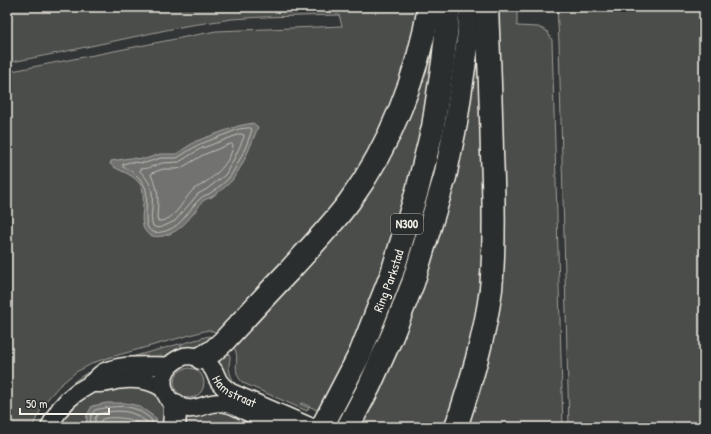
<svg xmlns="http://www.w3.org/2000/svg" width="711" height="434" viewBox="0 0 711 434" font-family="'Patrick Hand',sans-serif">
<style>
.green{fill:#4b4d4c;stroke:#a09f9a}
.water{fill:#727370;stroke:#a6a5a0}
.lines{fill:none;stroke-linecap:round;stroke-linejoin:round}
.shore{stroke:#c0bfb8;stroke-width:1}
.secondary-casing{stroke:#f4f1e8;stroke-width:20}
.highway-casing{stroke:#f4f1e8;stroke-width:25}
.secondary{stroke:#2a2d2e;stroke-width:17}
.highway{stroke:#2a2d2e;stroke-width:22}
.labels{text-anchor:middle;stroke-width:3;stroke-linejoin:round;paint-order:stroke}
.shield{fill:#2a2d2e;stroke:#b7b6b0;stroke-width:1}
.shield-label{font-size:12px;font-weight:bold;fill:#f4f1e8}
.street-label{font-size:13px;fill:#f4f1e8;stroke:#2a2d2e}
</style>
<rect width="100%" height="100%" fill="#323535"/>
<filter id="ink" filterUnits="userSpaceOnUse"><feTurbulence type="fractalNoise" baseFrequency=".025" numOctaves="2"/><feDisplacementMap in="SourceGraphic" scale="8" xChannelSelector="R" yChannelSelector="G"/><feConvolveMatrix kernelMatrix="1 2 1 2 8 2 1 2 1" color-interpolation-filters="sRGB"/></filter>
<g filter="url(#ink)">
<g class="green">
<polygon points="26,7 425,7 405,83 355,182 219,334 216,332 208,330 111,357 95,362 84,368 76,372 59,386 45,402 32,427 7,427 7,72 216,31 342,26 339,15 263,17 232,19 185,26 53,54 7,63 7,10"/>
<path d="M434 7 437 62 411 191 354 354 319 411 302 403 300 404 309 408 307 411 243 383C229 369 243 358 232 345L338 221Z"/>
<polygon points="477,7 486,291 452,427 358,427 399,336"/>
<polygon points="495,7 517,7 517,26 538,27 547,31 552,40 563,427 461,427 479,366"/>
<polygon points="557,7 704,7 704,427 569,427 559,43"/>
<path d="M209 336 212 337 218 342 167 359 91 373 74 384 42 427H39C53 397 72 379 102 365L179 344 180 346H182L181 344Z"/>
<path d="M228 351C231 356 230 359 229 365 229 373 232 380 237 386L234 389 213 360Z"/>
<circle cx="189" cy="383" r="15"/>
<path d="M113 385 155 390 166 406 169 427H157L156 418 87 415 86 427H60C71 405 90 393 113 385Z"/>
<polygon points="220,408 270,427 178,427 181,415"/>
</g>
<g class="water">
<path d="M253 123 258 127C251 145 244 164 233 179 229 185 217 193 212 197 209 198 206 199 203 201 201 203 199 206 198 208 187 221 180 232 163 236 158 237 152 237 148 234 135 224 149 198 140 184 131 172 119 172 110 164L111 161 130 158 145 159 160 154H176L196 141 238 126Z"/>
<polygon points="107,403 126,403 139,406 156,418 157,427 86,427 87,415 92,406"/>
</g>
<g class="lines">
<g class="shore">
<path d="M250 128 252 129C249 141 236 170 228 179 223 184 215 190 209 194 206 195 203 196 201 198 187 210 185 224 166 231 161 232 156 234 151 231 141 225 150 198 145 187 141 177 132 171 123 167V164L130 162 145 163 161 158H177L198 145 239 129Z"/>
<path d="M241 134 244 135V137L234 159 225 175 207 189 198 194 175 221 162 227 157 228 153 226C151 221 151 216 152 210 153 191 153 185 140 171V169L148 168 162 163 179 162 200 149Z"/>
<path d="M231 144 233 145C232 160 216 176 204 183 201 186 197 187 194 189 183 199 175 222 158 221L157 218C158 201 160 190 151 175L152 173 163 169H176L181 168 203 155Z"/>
<path d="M90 427 91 416 95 410C108 407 125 404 138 410 143 413 147 416 151 419L153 427"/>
<path d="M95 427V418L98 414C109 411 125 409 136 415 140 417 143 420 147 422L148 427"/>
<path d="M101 427C101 427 101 421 101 420 105 416 126 418 131 420 135 421 139 424 142 427"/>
</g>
<g class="secondary-casing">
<g id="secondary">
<path d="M91 383C95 383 100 384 104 383 109 383 115 380 120 380 135 378 150 380 163 388"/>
<path d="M50 427C55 414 65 401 76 393 81 389 87 387 92 383 98 377 101 372 109 370 126 364 150 366 168 366"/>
<path id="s1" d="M281 427C269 422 257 416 245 411 239 409 234 405 228 404 208 398 197 415 178 406 173 404 169 401 167 396 163 390 162 383 164 376 166 368 172 362 180 358 192 352 207 359 214 371 216 375 217 380 221 384 223 387 227 389 230 392L311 427"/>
</g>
</g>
<g class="highway-casing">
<g id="highway">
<path d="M201 358 213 351 223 342C245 318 267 294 289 271 310 248 331 226 349 202 390 146 418 75 429 7"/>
<polyline points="174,427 175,413 175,405"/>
<path id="s2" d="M322 427 360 354 392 273 417 191 433 127 443 62 449 7"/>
<polyline points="348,427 369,387 392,336 413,283 445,177 456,123 468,40 471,7"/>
<path d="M456 427C471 382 485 336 491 289 495 244 494 198 492 153 491 104 489 56 487 7"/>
</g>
</g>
<use href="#secondary" class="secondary"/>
<use href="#highway" class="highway"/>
</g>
</g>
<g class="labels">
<rect class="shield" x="391" y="214" width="32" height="20" rx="3"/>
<g class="shield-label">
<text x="407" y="228">N300</text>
</g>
<g class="street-label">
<text dy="5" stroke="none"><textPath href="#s2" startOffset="161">Ring Parkstad</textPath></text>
<text dy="5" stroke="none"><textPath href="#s1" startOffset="240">Hamstraat</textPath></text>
</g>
</g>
<rect width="711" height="434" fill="none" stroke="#2a2d2e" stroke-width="24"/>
<rect x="12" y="12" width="687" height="410" fill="none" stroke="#f4f1e8" stroke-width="1.5" filter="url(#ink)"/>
<path d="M20 408v6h89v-6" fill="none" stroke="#f4f1e8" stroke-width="2"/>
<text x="26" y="408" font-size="12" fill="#f4f1e8" stroke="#2a2d2e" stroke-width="3" paint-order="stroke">50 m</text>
</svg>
